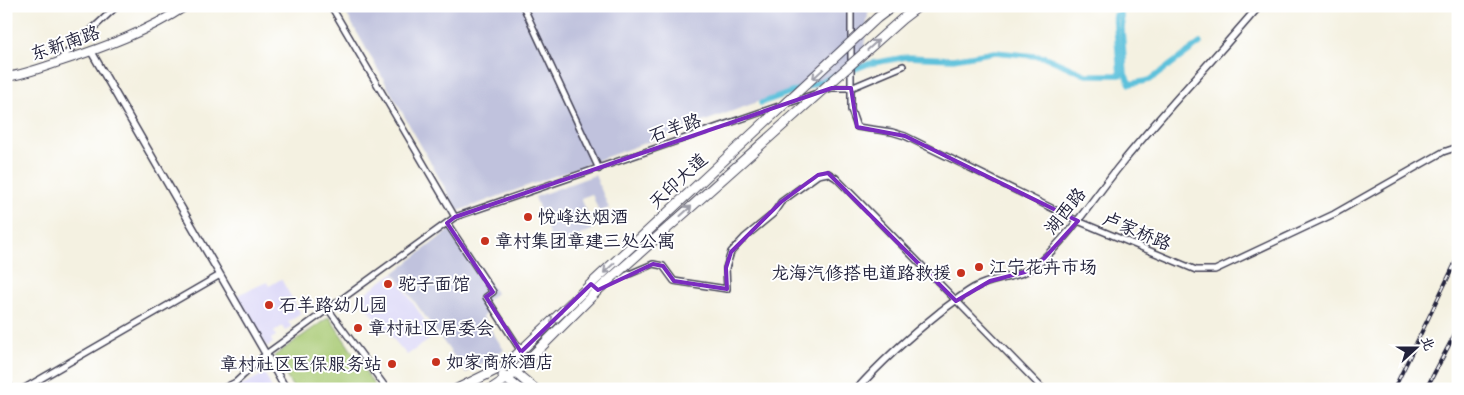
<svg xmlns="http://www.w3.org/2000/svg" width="1464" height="395" viewBox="0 0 1464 395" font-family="Mynerve,'LXGW WenKai TC',sans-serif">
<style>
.built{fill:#dad6f7}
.industrial{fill:#c0c2dd}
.green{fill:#a7c972;stroke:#647656}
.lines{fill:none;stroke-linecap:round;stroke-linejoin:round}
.canal{stroke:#5dc1db;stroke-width:5.5}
.minor-casing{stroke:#424154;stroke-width:8}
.tertiary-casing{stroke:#424154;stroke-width:9}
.secondary-casing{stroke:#424154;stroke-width:10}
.primary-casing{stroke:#424154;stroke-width:11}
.minor{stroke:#fff;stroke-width:5}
.tertiary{stroke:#fff;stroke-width:6}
.secondary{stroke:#fff;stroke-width:8}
.primary{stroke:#fff;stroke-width:9}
.rail-casing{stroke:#22223b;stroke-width:4}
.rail{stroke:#fff;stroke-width:2;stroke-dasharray:5.5;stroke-linecap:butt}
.primary-bridge-casing{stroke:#424154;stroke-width:11;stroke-linecap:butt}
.primary-bridge{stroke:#fff;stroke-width:9}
.oneway{stroke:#9c9ca7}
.marked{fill:none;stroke:#7b2cbf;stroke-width:4;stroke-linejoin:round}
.poi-dot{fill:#c8321e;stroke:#fff;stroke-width:2}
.labels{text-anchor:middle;stroke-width:4;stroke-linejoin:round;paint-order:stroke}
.street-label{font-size:18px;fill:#22223b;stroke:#fff}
.poi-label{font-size:18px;fill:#22223b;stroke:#fff;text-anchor:start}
</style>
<rect width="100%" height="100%" fill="#fff"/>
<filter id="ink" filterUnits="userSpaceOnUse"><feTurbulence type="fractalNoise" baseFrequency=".02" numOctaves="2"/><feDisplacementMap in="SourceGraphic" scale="10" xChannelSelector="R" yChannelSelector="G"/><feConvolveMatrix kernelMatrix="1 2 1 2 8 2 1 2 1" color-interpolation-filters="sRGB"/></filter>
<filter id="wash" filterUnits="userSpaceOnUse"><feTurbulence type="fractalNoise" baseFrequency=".0096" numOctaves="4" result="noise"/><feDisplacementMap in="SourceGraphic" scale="20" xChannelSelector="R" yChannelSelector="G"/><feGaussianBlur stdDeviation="1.12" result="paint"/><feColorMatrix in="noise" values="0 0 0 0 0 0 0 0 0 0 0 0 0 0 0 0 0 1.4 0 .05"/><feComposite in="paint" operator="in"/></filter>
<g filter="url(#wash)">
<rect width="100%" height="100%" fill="#f4f1e1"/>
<g class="built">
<polygon points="393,273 435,336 407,355 358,298"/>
<polygon points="281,279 301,314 288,322 292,327 285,331 282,326 274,332 276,336 271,339 273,343 267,347 237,295 267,282 269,286"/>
<polygon points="265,373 272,389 235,389"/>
</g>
<g class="industrial">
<polygon points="342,6 869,6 862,64 458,211"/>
<polygon points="595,175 609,208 599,212 592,194 581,198 594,229 554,247 535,197"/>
<polygon points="452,228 496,293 482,304 486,312 483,317 504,350 466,373 394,273"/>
</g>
<polygon class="green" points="329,317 377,389 294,389 274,356"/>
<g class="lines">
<g class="canal">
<polyline points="848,72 868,64 906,57 953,59 995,52 1045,57 1086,75 1120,75 1115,15 1121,14 1125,74 1130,84 1150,80 1200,43"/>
<polyline points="806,87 835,76"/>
<polyline points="761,103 797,90"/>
</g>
</g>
</g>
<g filter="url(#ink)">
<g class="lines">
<g class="minor-casing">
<g id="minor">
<polyline points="331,6 455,217"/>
<polyline points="523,6 599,169"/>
<polyline points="851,6 851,110 857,127 892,132 905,136 1078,221 1196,270 1215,270 1334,214 1443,152 1458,147"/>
<polyline points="57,62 117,6"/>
<polyline points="825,90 832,88 851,88 903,66"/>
<polyline points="789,103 814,94"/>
<polyline points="447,223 493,292 486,297 521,351"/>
<polyline points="613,281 653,264 663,266 674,281 727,289 726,268 731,252 745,237 773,214 781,202 818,175 828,173 836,178 1043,389"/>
<polyline points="328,309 387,389"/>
<polyline points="23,389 220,275"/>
<polyline points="222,389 236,382 266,354 455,217 779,106"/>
</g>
</g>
<g class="tertiary-casing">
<g id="tertiary">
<polyline points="91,51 286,389"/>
<path d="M857 389C882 361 910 336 940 312 951 304 962 295 974 288 995 276 1022 279 1040 262 1072 233 1095 196 1122 163 1166 109 1214 59 1259 6"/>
</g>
</g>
<g class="secondary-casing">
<g id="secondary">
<path d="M6 77C26 74 44 67 62 61 105 47 148 31 186 6"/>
<polyline points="6,382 10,389"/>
</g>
</g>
<g class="primary-casing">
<g id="primary">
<polyline points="512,370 535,389"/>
<polyline points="503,376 519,389"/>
<polyline points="457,389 506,365 591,284 598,290 515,373 491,389"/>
</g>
</g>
<use href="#minor" class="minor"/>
<use href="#tertiary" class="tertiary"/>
<use href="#secondary" class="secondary"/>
<use href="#primary" class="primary"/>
<g class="rail-casing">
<g id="rail">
<polyline points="1394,389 1458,257"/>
<polyline points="1426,389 1458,328"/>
</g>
</g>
<use href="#rail" class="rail"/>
<g class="primary-bridge-casing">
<g id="primary-bridge">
<polyline points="591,284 877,18 893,6"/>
<polyline points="598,290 902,19 919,6"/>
</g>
</g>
<use href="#primary-bridge" class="primary-bridge"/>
</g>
<defs><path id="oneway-shaft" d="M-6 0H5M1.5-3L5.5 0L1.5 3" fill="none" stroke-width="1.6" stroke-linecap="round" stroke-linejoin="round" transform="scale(1.25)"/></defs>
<g class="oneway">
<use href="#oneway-shaft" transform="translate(873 45) rotate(-42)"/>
<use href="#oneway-shaft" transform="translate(818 74) rotate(137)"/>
<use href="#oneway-shaft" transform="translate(686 211) rotate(-42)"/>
<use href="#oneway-shaft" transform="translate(609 268) rotate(137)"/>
<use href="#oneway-shaft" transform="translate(556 318) rotate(135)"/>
</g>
</g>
<path class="marked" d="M832 88H851L857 127 905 136 1078 221 1039 264 1025 272 990 281 956 301 828 173 818 175 781 202 731 252 726 268 727 289 674 281 663 266 653 264 598 290 591 284 521 352 486 297 493 292 447 223 455 217Z"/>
<g class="poi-dot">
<circle cx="528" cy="217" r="5"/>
<circle cx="485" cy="241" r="5"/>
<circle cx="979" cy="267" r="5"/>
<circle cx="961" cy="273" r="5"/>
<circle cx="388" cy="284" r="5"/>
<circle cx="269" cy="305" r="5"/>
<circle cx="358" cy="328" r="5"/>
<circle cx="436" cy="362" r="5"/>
<circle cx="392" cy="364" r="5"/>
</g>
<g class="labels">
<g class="street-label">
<text transform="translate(65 43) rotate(-19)" y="6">东新南路</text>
<text transform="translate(675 128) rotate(-19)" y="6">石羊路</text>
<text transform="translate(678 181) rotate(-43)" y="6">天印大道</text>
<text transform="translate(1065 211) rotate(-51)" y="6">湖西路</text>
<text transform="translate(1137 231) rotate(23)" y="6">卢家桥路</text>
</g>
<g class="poi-label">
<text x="538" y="223">悦峰达烟酒</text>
<text x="495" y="247">章村集团章建三处公寓</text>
<text x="989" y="273">江宁花卉市场</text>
<text x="951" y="279" text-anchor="end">龙海汽修搭电道路救援</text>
<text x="398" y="290">驼子面馆</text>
<text x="279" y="311">石羊路幼儿园</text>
<text x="368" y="334">章村社区居委会</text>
<text x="446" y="368">如家商旅酒店</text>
<text x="382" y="370" text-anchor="end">章村社区医保服务站</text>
</g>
</g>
<rect width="1464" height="395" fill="none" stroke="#fff" stroke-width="25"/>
<g transform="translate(1416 348) rotate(69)" stroke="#ffffff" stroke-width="4" paint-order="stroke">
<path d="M0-4L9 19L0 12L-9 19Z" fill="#22223b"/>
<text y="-8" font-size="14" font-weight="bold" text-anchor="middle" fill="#22223b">北</text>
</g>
</svg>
